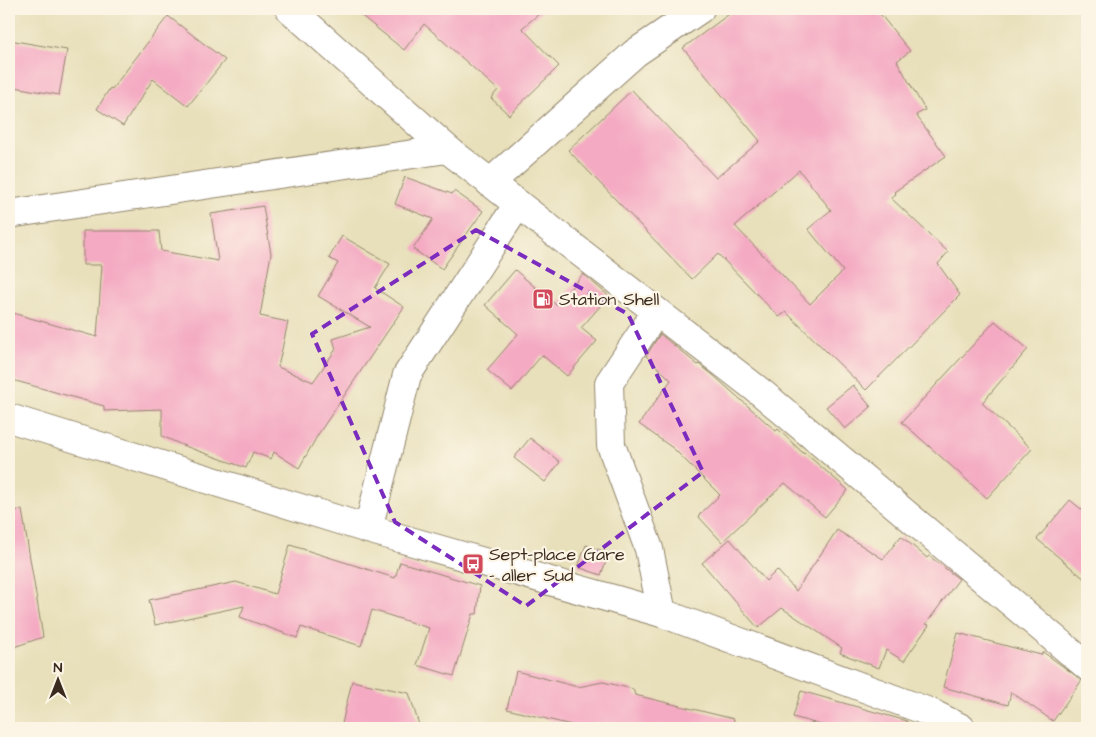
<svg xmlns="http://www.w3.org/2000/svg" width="1096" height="737" viewBox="0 0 1096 737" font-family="'Architects Daughter',sans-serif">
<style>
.building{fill:#f4aac3;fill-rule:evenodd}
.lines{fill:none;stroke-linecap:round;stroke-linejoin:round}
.minor-casing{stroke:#92856c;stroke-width:30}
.minor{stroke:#fff;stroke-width:28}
.marked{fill:none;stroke:#7b2cbf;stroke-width:4;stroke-dasharray:10 6;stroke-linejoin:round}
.labels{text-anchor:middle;stroke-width:4.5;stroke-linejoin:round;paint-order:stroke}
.poi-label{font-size:18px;fill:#3b2a1e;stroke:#fcf5e5;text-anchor:start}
</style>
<rect width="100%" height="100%" fill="#fcf5e5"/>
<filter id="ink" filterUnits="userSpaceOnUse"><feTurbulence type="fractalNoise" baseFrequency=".02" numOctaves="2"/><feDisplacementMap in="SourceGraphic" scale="10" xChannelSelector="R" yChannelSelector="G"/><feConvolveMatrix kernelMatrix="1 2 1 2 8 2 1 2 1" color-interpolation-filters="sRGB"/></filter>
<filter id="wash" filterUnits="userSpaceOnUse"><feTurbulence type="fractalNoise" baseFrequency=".0096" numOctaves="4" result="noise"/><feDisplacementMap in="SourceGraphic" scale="20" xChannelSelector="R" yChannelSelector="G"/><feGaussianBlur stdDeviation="1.12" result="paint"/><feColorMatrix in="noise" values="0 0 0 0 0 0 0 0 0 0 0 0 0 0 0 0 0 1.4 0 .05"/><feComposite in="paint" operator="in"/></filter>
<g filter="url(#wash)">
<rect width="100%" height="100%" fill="#e8e0bb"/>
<g id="blocks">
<g class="building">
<polygon points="353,9 545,9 522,28 559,66 509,115 491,98 498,90 424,24 404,50"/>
<path d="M736 9H876L910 51 897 61 925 110 916 115 946 156 894 192 896 194 891 198 948 252 938 264 960 295 866 390 786 312 779 317 718 254 692 279 568 150 632 90 716 178 760 141 683 48ZM799 170 831 210 808 229 843 271 810 304 735 226Z"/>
<polygon points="168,16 225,60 188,106 153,79 123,126 97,109 110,88 112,89"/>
<polygon points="9,40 67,50 59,95 9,86"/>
<polygon points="405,177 452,194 454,191 483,211 442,269 413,249 433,219 395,204"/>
<polygon points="263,206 271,254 260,316 288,322 278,367 313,382 336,349 333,339 370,327 318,296 338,263 329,258 342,236 390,264 375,288 404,307 319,433 299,468 274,452 271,459 253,452 246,468 182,445 162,436 162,409 104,411 104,406 9,379 9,312 97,337 102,265 83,265 83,231 159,231 161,251 218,261 211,214"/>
<polygon points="515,270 556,305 583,274 609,296 581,328 597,341 567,376 542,355 512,391 487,370 518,334 485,305"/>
<polygon points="995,321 1028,349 982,403 1032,449 987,498 902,422"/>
<polygon points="660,334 698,365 699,364 713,375 776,431 778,429 804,454 805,453 848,490 825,517 785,483 722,542 698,516 720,495 674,449 639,424 671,380 646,356"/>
<polygon points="853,385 871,407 845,429 826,407"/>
<polygon points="530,438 560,462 545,482 514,458"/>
<polygon points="1070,500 1087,514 1087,581 1037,539"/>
<polygon points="22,510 43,637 14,647 9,633 9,511"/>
<polygon points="837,530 883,559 901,536 927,558 929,556 959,579 926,624 929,625 904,661 886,650 879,668 840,653 842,648 782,608 758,628 702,563 730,539 766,581 777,570 796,591"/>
<polygon points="290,545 395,578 400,562 480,586 477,614 473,614 454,676 417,665 429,628 372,610 361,646 301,627 297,638 240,617 244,606 155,625 149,600 236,582 275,594"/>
<polygon points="586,545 609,553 601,575 578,567"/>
<polygon points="958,633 1041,655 1043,652 1082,680 1053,721 1011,692 1008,705 943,687"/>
<polygon points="516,671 578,687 603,682 633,689 635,695 734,719 733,728 583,728 507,709"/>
<polygon points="352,681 409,693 420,728 341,728"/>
<polygon points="801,691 907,721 906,728 832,728 793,717"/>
</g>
</g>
</g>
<g filter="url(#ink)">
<use href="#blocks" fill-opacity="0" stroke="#92856c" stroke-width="1"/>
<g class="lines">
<g class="minor-casing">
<g id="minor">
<polyline points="290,9 447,149 763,394 1087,666"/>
<polyline points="490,183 635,53 700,9"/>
<polyline points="9,214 447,149"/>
<polyline points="656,312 609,383 611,445 649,549 662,613"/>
<polyline points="9,418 368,529 662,613 929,712 961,728"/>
<polyline points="368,529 407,375 518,204"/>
</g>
</g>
<use href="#minor" class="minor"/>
</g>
</g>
<path class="marked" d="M476 230 628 314 703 472 526 606 395 522 312 334Z"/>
<defs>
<g id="fuel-square" transform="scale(1.125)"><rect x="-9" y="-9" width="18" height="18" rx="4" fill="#d1495b" stroke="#fcf5e5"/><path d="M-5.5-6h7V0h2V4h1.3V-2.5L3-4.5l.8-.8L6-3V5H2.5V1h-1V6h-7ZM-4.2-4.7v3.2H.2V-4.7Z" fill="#fff"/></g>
<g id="bus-square" transform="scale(1.125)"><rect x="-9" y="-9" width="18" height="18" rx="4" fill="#d1495b" stroke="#fcf5e5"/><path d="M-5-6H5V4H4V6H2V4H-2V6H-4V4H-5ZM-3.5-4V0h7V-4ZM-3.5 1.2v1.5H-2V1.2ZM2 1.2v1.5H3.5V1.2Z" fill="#fff"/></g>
</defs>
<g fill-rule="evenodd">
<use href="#fuel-square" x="543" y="299"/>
<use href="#bus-square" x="473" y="564"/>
</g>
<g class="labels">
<g class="poi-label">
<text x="559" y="305">Station Shell</text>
<text x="489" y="560">Sept-place Gare<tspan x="489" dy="21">- aller Sud</tspan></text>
</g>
</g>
<rect width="1096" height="737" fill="none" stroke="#fcf5e5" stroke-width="30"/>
<g transform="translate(58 680)" stroke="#fcf5e5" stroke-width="4" paint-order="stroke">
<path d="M0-4L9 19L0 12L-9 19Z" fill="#3b2a1e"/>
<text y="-8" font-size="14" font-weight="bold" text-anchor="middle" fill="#3b2a1e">N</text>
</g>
</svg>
